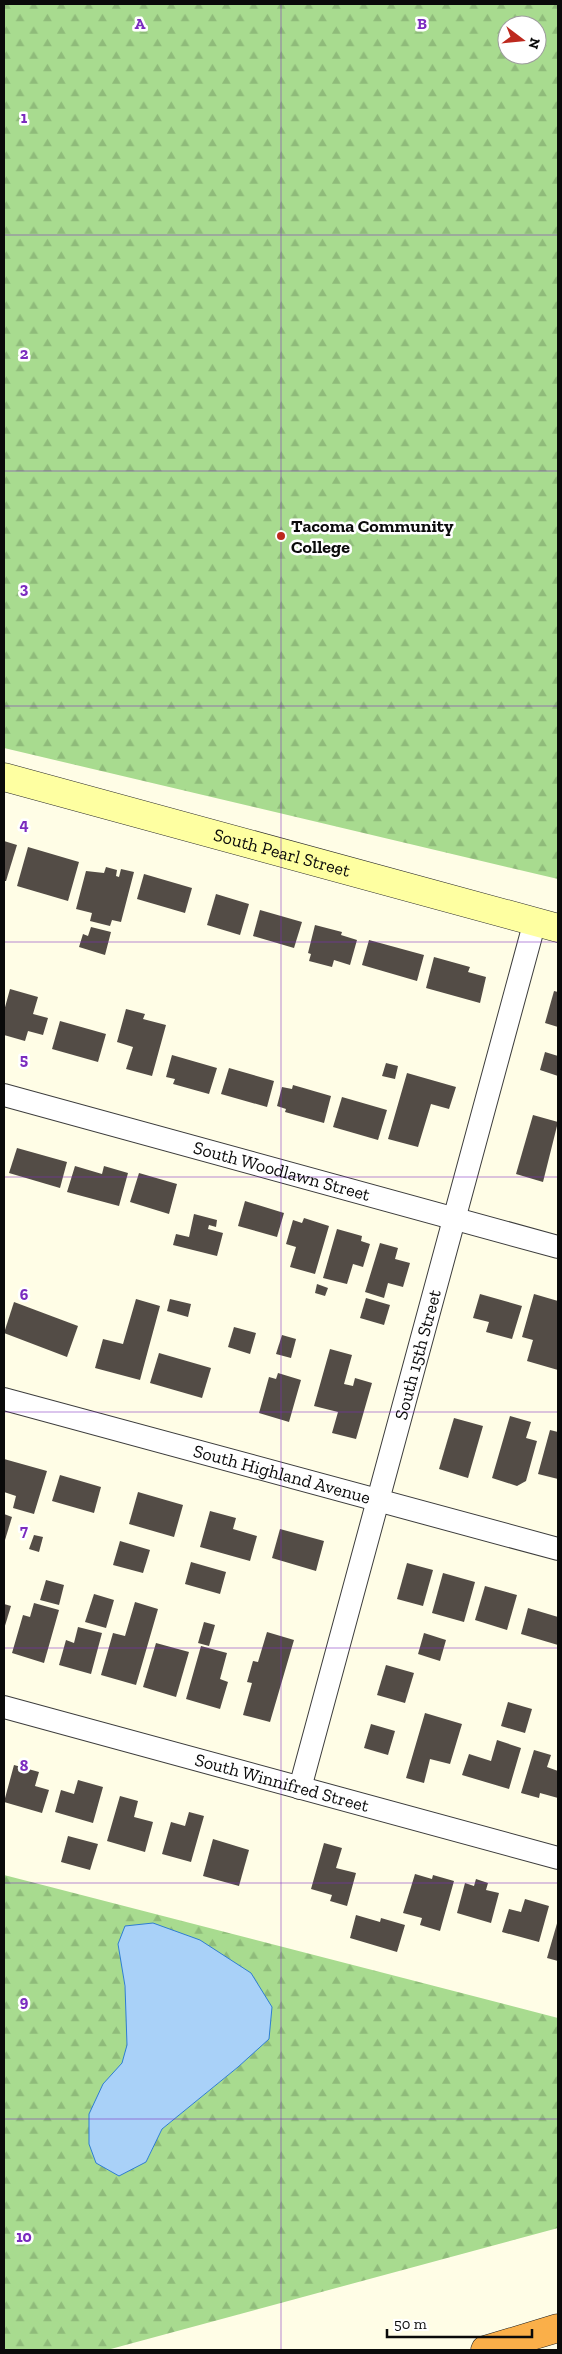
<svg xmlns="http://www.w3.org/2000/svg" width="562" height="2354" viewBox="0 0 562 2354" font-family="'Zilla Slab',serif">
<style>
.forest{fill:url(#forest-firs);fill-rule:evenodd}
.water{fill:#a9d1f8;stroke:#2e7dd2}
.building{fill:#534c46}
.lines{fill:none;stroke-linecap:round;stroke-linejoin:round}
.street-casing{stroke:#3d3d3d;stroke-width:24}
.secondary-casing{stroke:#2c2c2c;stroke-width:29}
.highway-casing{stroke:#1b1b1b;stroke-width:29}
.street{stroke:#fff;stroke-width:22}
.secondary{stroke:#feffa1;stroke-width:28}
.highway{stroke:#faaf49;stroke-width:28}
.grid{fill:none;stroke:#7b2cbf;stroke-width:1;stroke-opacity:0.55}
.poi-dot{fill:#bd291e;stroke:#fff;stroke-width:2}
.labels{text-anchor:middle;stroke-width:5;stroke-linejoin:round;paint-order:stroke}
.poi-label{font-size:18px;font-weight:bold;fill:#0a0a0a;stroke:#fff;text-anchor:start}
.street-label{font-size:18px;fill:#0a0a0a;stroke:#fff}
.grid-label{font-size:16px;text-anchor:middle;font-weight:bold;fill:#7b2cbf;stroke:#fff;stroke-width:5;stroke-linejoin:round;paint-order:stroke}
</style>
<defs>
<pattern id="forest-firs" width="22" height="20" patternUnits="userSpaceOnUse" patternTransform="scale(1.25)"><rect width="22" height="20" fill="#a8db8f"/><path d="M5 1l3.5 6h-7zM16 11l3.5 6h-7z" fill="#8fbb7a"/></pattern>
</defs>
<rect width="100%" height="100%" fill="#fffde6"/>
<g class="forest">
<path d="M4 4H558V879L4 748ZM507 25H537V55H507Z"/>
<path d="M4 1875 558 2018V2228L107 2350H4ZM118 1944 268 2039 238 2067 162 2129 146 2162 103 2084C109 2078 117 2071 122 2064 135 2042 123 1969 118 1944Z"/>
</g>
<polygon class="water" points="153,1923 200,1940 251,1973 272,2007 269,2039 238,2067 162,2129 146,2162 119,2176 96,2163 89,2144 89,2114 103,2084 122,2063 127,2045 125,1986 118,1944 125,1926"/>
<g class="building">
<polygon points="4,841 17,845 6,881 4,881"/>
<polygon points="28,847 79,862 68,901 17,886"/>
<polygon points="106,867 117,870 116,876 119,877 121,869 134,872 121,922 112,920 110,926 90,921 92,913 76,909 86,871 104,873"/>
<polygon points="144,874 192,888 185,913 137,899"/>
<polygon points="216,894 249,904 240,935 207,925"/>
<polygon points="260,910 302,922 294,948 253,936"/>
<polygon points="315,925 342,932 341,935 357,940 350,965 334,960 332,967 309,961 311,954 308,953"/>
<polygon points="91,927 111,932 105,955 79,947 83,934 88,936"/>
<polygon points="369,940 424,955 417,981 362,965"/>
<polygon points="434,957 470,967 468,972 486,977 480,1003 426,988"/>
<polygon points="10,989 38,997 33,1014 48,1018 43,1035 28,1031 25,1041 4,1035 4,1011"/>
<polygon points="554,991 558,992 558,1027 545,1023"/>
<polygon points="126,1009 145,1014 143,1019 166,1025 152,1076 126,1069 133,1047 117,1042"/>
<polygon points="60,1021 106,1034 98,1062 52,1049"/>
<polygon points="545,1052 558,1056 558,1076 540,1070"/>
<polygon points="172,1055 217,1068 209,1094 173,1084 175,1079 166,1077"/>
<polygon points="386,1063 398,1066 395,1079 382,1076"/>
<polygon points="229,1068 274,1081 267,1107 221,1094"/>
<polygon points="407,1073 456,1087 449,1109 431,1104 418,1147 388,1139"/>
<polygon points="293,1085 331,1096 324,1123 285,1112 286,1109 277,1106 282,1087 292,1089"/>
<polygon points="342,1097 387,1110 378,1140 333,1127"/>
<polygon points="533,1115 558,1122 543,1182 516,1174"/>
<polygon points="17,1148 67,1162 60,1188 9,1173"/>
<polygon points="75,1166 102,1174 104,1166 128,1173 119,1206 67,1192"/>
<polygon points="139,1173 177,1184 169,1214 130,1202"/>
<polygon points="245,1201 284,1213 277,1237 238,1226"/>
<polygon points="194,1214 217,1220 216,1227 209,1225 208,1229 223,1233 217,1256 173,1245 176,1234 189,1237"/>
<polygon points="304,1218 329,1226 315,1274 290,1267 296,1247 286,1244 293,1220 302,1223"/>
<polygon points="337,1229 362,1236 361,1241 370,1244 363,1267 353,1264 347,1284 323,1278"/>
<polygon points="380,1243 398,1248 395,1259 410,1263 403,1287 388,1283 384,1298 365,1292"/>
<polygon points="317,1284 328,1288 325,1296 315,1293"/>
<polygon points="480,1294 522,1306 512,1339 486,1332 489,1322 473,1318"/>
<polygon points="534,1294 558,1301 558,1370 527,1361 533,1340 522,1337"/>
<polygon points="366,1298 390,1305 384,1325 360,1318"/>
<polygon points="136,1299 160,1306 140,1380 95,1368 103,1339 123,1344"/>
<polygon points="170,1299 191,1304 188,1317 167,1311"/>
<polygon points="14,1302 78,1326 67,1357 4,1333"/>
<polygon points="234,1327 256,1333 250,1354 228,1347"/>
<polygon points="282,1335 296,1339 291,1358 276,1354"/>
<polygon points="330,1349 352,1355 344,1384 353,1386 355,1378 372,1383 356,1439 332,1433 338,1412 314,1406"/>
<polygon points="159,1353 211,1368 202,1398 150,1383"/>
<polygon points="278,1373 301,1380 289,1422 259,1413 269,1377 276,1379"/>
<polygon points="510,1416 531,1422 526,1438 537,1441 526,1481 517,1486 492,1478"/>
<polygon points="454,1418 483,1426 468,1478 439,1469"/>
<polygon points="550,1430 558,1432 558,1479 538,1474"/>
<polygon points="4,1459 47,1471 34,1514 13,1508 16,1496 4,1492"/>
<polygon points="60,1475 101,1487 94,1513 52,1501"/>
<polygon points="138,1492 183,1505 174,1537 129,1524"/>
<polygon points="210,1511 236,1518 233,1529 257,1536 250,1561 200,1547"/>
<polygon points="4,1514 12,1517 5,1540 4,1539"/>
<polygon points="280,1529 324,1541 316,1571 272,1558"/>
<polygon points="34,1535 43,1537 39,1552 29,1549"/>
<polygon points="120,1541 150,1550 143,1573 113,1565"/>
<polygon points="191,1562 226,1572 220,1594 185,1584"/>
<polygon points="407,1563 433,1570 423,1606 397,1599"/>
<polygon points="443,1573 475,1582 464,1622 432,1613"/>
<polygon points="46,1580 64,1585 59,1605 40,1600"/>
<polygon points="485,1586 517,1595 507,1630 475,1620"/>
<polygon points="94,1594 114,1600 106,1628 85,1622"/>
<polygon points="135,1602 158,1609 136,1685 101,1675 113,1633 125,1636"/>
<polygon points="34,1603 59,1610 44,1663 12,1653 23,1615 30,1617"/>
<polygon points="4,1604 11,1606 4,1629"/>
<polygon points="528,1608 558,1617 558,1645 521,1634"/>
<polygon points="204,1622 215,1625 209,1646 198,1643"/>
<polygon points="78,1627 102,1633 91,1674 59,1665 66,1640 74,1643"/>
<polygon points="267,1632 294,1640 270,1722 243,1715 252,1683 247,1682 253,1661 258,1662"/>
<polygon points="424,1633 446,1640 440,1661 418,1654"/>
<polygon points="156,1643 189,1652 176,1697 143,1687"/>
<polygon points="201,1646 227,1653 220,1679 228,1682 220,1709 186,1699"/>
<polygon points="386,1665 414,1673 405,1703 377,1695"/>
<polygon points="508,1702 532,1709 525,1733 501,1726"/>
<polygon points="425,1713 462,1724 450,1764 430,1759 424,1783 406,1778"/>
<polygon points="371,1724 395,1731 388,1755 364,1748"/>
<polygon points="497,1740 521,1748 509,1789 462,1775 469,1754 491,1761"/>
<polygon points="534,1750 551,1755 547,1767 558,1771 558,1798 540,1793 539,1798 521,1793"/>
<polygon points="14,1765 39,1772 35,1786 49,1790 42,1813 4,1802"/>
<polygon points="78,1780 103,1787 93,1823 55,1812 61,1790 74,1794"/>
<polygon points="120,1796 138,1801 134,1817 153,1822 145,1852 107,1841"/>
<polygon points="189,1812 204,1816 191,1862 162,1854 171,1822 185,1826"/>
<polygon points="68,1836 98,1844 90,1870 61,1862"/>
<polygon points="213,1839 249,1850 239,1886 203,1876"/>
<polygon points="324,1843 342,1848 336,1868 356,1873 347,1906 330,1901 332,1895 311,1889"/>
<polygon points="415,1874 432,1879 433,1875 454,1881 440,1931 420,1925 422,1918 403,1913"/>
<polygon points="476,1879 488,1883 486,1890 499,1893 491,1923 457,1913 465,1883 474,1886"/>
<polygon points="525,1899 549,1906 539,1942 502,1932 509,1909 521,1912"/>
<polygon points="356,1915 380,1922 381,1918 405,1925 397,1952 350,1938"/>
<polygon points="558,1920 558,1961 547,1958"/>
</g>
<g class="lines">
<g class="street-casing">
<g id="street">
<path id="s1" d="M4 1095 558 1247"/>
<path id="s2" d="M4 1399 558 1549"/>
<path id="s3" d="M4 1707 558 1858"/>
<path id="s4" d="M300 1788C380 1500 456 1210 535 921"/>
</g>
</g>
<g class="secondary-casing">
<g id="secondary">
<path id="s5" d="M4 777 558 928"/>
</g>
</g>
<g class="highway-casing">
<polyline id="highway" points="485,2350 558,2328"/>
</g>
<use href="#street" class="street"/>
<use href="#secondary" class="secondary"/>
<use href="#highway" class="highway"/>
</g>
<path class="grid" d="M281 4V2350M4 235H558M4 471H558M4 706H558M4 942H558M4 1177H558M4 1412H558M4 1648H558M4 1883H558M4 2119H558"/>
<circle class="poi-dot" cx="281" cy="536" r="5"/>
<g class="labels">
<g class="poi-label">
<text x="291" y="532">Tacoma Community<tspan x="291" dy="21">College</tspan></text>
</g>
<g class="street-label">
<text dy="6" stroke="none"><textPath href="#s5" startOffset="288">South Pearl Street</textPath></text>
<text dy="6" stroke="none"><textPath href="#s1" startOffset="288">South Woodlawn Street</textPath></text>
<text dy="6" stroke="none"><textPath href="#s4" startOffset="449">South 15th Street</textPath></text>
<text dy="6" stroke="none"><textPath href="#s2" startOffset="288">South Highland Avenue</textPath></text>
<text dy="6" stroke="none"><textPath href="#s3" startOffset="288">South Winnifred Street</textPath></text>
</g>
</g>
<g class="grid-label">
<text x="140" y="29">A</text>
<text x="422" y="29">B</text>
<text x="24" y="123">1</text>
<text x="24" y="359">2</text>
<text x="24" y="594">3</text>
<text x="24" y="830">4</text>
<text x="24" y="1065">5</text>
<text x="24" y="1300">6</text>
<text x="24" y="1536">7</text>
<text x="24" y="1771">8</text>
<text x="24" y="2007">9</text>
<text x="24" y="2242">10</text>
</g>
<rect width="562" height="2354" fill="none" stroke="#0a0a0a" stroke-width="10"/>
<g transform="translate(522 40) rotate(106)"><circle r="24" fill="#ffffff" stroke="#9d9d9d"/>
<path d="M0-4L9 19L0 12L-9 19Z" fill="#bd291e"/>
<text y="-8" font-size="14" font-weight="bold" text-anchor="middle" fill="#0a0a0a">N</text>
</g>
<path d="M387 2329v8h145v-8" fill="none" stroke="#0a0a0a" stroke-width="2.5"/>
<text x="394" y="2329" font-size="15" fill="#0a0a0a" stroke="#ffffff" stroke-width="4" paint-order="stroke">50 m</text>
</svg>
